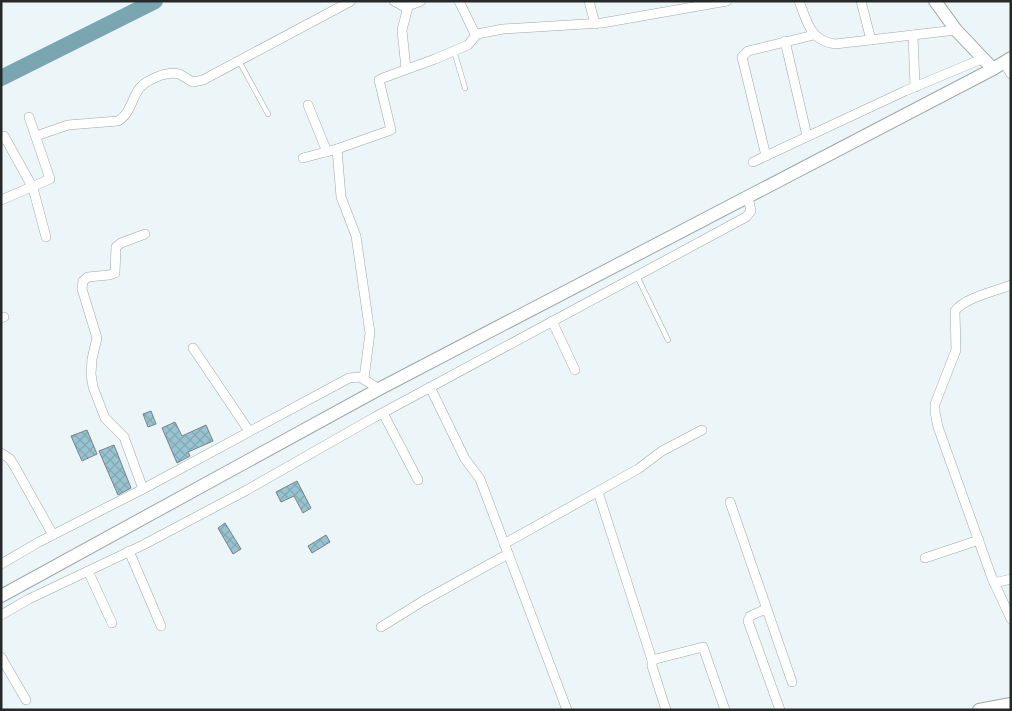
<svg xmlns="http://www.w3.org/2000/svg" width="1012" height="711" viewBox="0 0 1012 711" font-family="'Varela Round',sans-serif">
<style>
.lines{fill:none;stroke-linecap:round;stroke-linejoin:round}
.river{stroke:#7aa6b2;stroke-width:16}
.building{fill:url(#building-cross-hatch);stroke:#798285}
.lane-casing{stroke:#9da7a9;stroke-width:5.5}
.street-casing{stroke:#9da7a9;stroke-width:10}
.secondary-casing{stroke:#9da7a9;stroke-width:14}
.lane{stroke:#fff;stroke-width:4.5}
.street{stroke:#fff;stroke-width:9}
.secondary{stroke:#fff;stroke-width:12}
</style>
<defs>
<pattern id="building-cross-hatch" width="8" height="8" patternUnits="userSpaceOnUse" patternTransform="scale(1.25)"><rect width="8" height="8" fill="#97c4d0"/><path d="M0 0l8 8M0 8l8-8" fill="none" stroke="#82a8b3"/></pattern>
</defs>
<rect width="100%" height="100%" fill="#ecf6f9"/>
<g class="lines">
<polyline class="river" points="1,78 155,1"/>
</g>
<g class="building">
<polygon points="151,411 156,424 148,427 143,414"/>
<polygon points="175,422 182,436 206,425 213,441 188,452 190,456 177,463 162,428"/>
<polygon points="87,430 97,454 82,461 71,436"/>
<polygon points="114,445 131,488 118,495 99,451"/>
<polygon points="297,481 311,508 303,513 294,496 281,502 276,492"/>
<polygon points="225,523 241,549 233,554 218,528"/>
<polygon points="326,535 330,542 312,553 308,546"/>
</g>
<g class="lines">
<g class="lane-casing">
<g id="lane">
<polyline points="454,51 465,88"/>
<polyline points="239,61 268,114"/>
<polyline points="637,276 668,340"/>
</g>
</g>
<g class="street-casing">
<g id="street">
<polyline points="394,1 405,7 421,1"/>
<polyline points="459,1 474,32 477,34 503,29 602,23 727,1"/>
<polyline points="589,1 595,24"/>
<path d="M799 1C807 21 810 41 835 44L956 30"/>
<polyline points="861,1 871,40"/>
<polyline points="913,35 915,87"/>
<polyline points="785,41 807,136"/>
<polyline points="1003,62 1011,74"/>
<polyline points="406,69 402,30 408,7"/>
<polyline points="308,105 327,152"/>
<polyline points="4,136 33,188 46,237"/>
<path d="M36 136 68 125 118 121C129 115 131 102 137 92 143 80 167 71 179 74 184 76 188 80 193 82L203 80 351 1"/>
<polyline points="337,149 341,197 356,236 370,333 364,378"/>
<polyline points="766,156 742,57 748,51 814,35"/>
<polyline points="303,158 337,149 391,130 379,80 383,78 435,59 468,45 477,34"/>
<polyline points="753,162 905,91 984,58"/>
<polyline points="1,200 50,179 29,117"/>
<path d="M1011 285C996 291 964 298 955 311L956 350 935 404V412L938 427 992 578 1011 619"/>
<polyline points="1,318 4,317"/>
<polyline points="552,321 575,370"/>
<polyline points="193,348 249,431"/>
<polyline points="430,387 465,459 480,479 567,710"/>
<polyline points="383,413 418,480"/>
<polyline points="1,453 10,459 15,467 53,535"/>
<polyline points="143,489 124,437 105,418 93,387 91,374 92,359 97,338 82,289 83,281 88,277 109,275 115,273 116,247 121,243 145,234"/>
<polyline points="598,492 652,660 652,666 666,710"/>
<polyline points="730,502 792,682"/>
<polyline points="504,544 638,469 662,451 702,430"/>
<polyline points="129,551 161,626"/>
<polyline points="925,558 979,540"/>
<polyline points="1,564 39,542 143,489 349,378 360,377 379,389"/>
<polyline points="88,571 112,623"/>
<polyline points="994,583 1011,579"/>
<polyline points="766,609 750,616 748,621 780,710"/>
<polyline points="1,615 29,599 143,545 247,490 375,417 746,217 751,211 748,197"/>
<polyline points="381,627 423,601 508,554"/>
<polyline points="1,657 26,700"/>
<polyline points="652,660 703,647 725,710"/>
</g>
</g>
<g class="secondary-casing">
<g id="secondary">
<polyline points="935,1 956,30 993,69"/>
<polyline points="1,596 379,389 993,69 1011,58"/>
<polyline points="979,710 1011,704"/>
</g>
</g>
<use href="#lane" class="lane"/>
<use href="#street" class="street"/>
<use href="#secondary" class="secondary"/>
</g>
<rect width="1012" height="711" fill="none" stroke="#25292a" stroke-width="5"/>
</svg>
